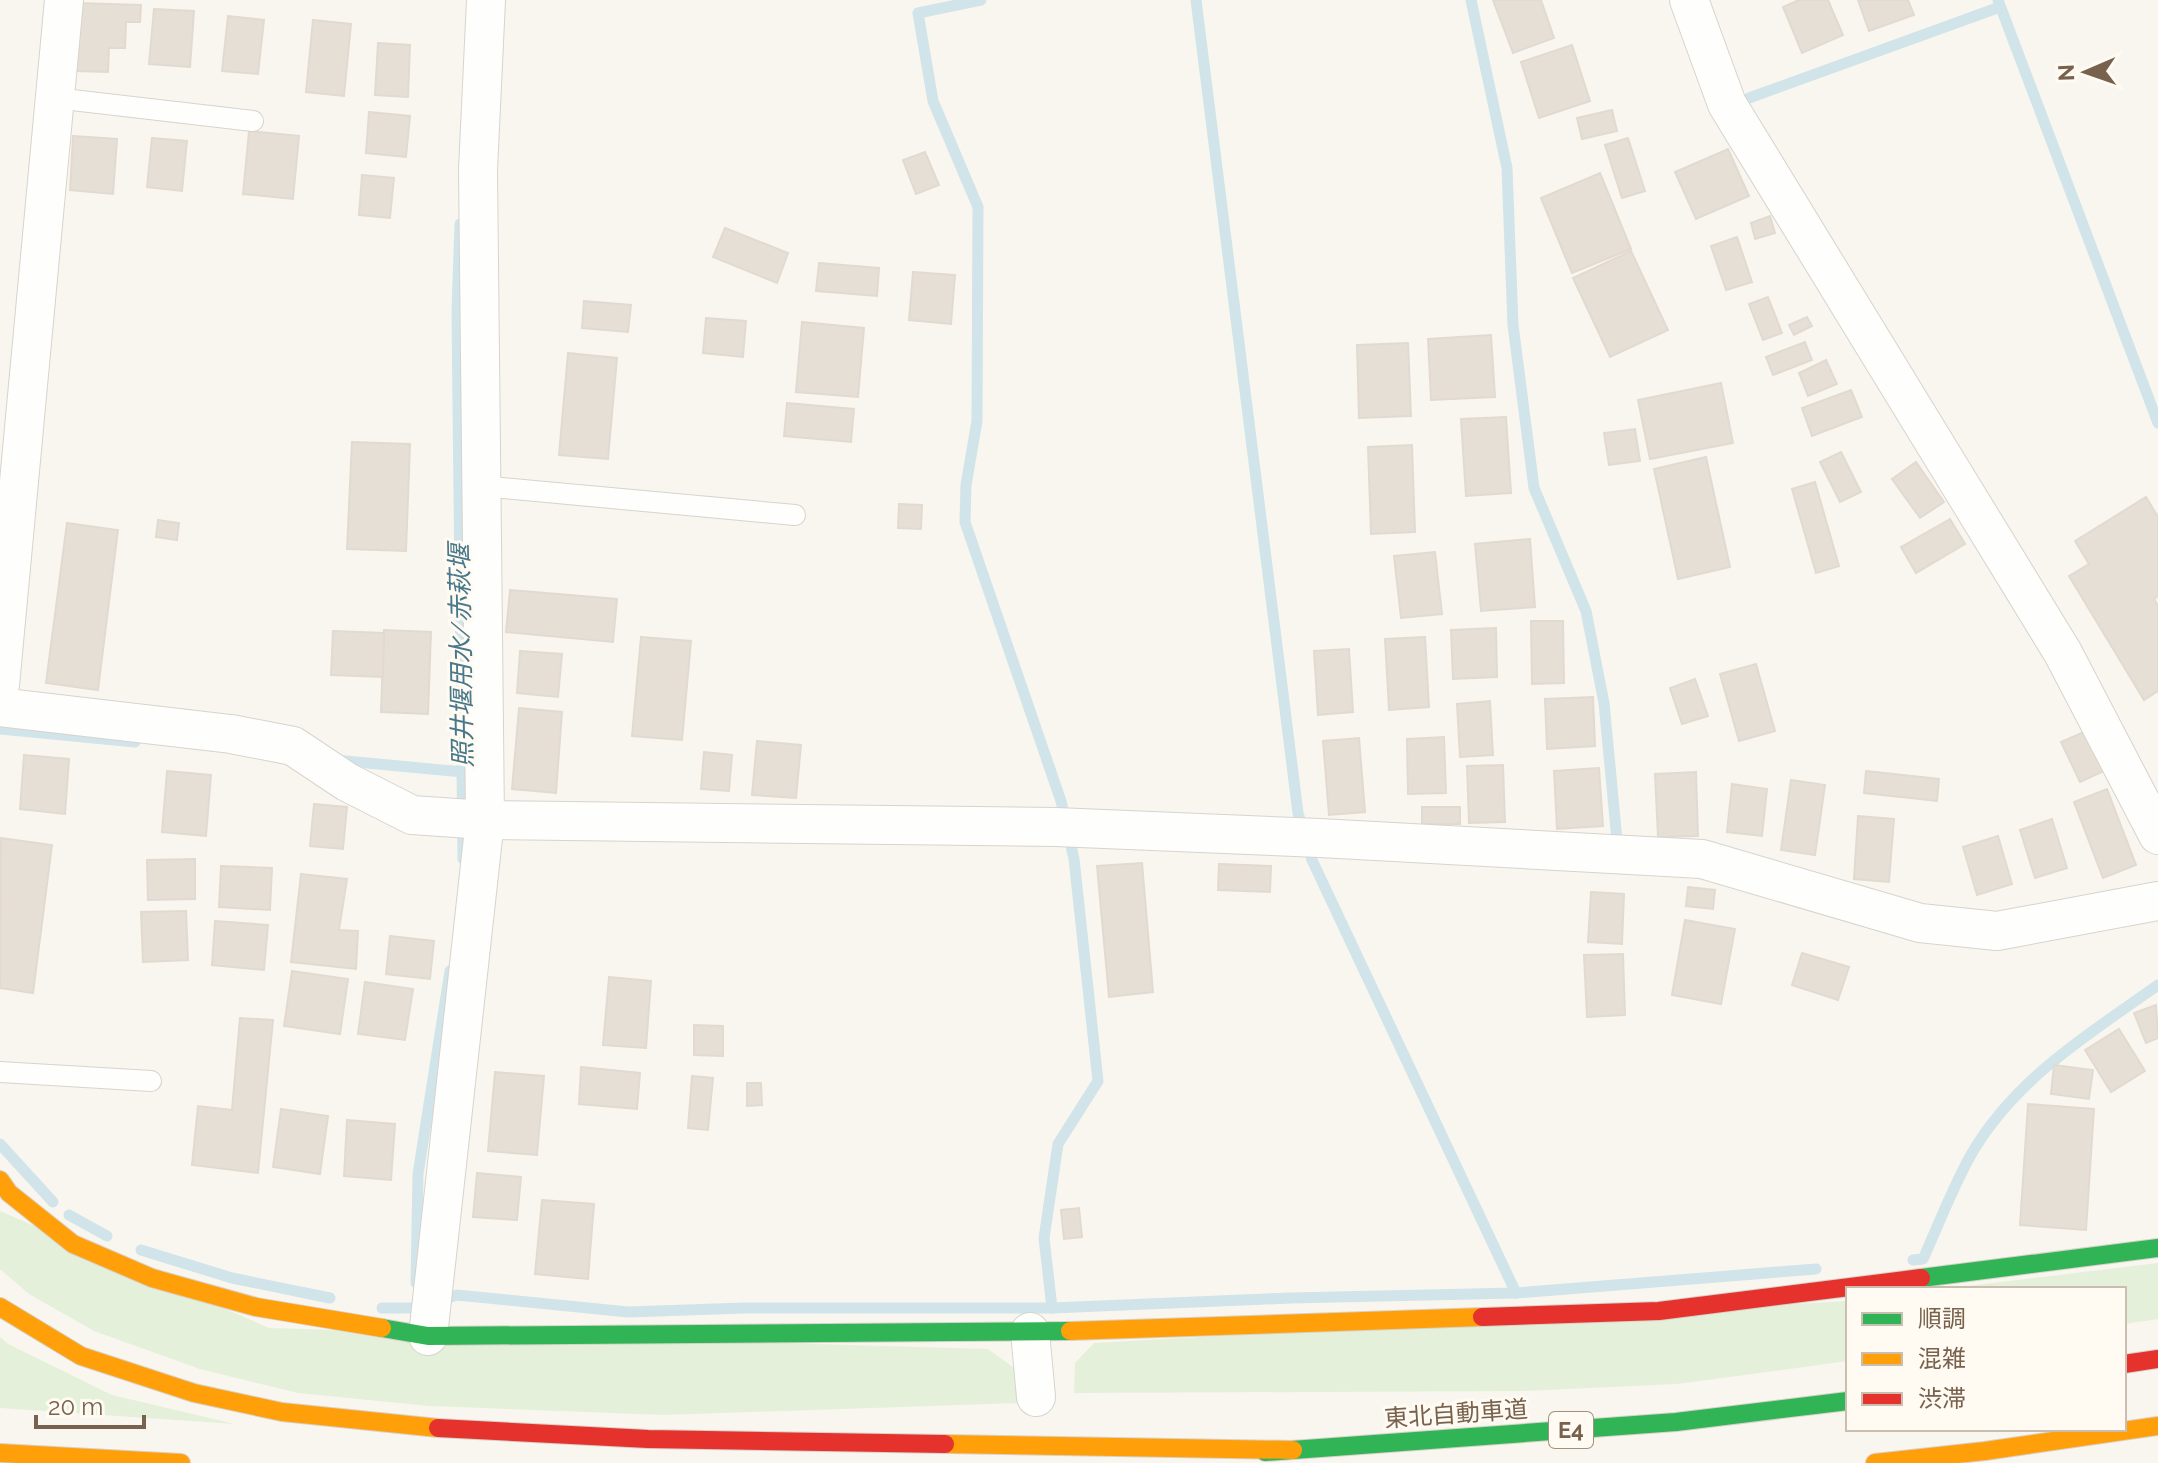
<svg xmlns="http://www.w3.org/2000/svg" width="2158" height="1463" viewBox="0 0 2158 1463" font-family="Raleway,'Noto Sans JP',sans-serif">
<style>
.green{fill:#e4f0da}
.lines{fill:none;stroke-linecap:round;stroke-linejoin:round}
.stream{stroke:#d0e4e9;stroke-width:11}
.building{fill:#e6dfd6;stroke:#e2dad1;stroke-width:2}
.lane-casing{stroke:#d8d3cd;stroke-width:22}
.street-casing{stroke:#d8d3cd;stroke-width:40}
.fast-casing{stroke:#d7d2ca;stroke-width:20}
.slow-casing{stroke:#d7d2ca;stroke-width:20}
.jam-casing{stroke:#d7d2ca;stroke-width:20}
.lane{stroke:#fefefd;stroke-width:20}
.street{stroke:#fefefd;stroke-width:38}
.fast{stroke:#30b455;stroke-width:18}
.slow{stroke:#ff9f0a;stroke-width:18}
.jam{stroke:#e5322d;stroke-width:18}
.labels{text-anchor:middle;stroke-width:6;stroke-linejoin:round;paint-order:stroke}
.shield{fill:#fffbf2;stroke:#a0907f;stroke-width:2}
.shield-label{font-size:22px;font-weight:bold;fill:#78624e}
.street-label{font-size:24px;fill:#78624e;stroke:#fffbf2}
.water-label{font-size:26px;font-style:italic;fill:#47788b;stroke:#fffbf2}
</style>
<rect width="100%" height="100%" fill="#f9f6ef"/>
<g class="green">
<polygon points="0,1211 269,1328 988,1349 1021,1373 1019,1403 664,1415 429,1406 298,1393 200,1369 94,1331 29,1294 0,1269"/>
<polygon points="2158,1263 2158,1319 2124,1324 2124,1289 1943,1289"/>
<polygon points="1848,1301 1848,1361 1677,1384 1522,1391 1074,1393 1075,1363 1094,1343"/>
<polygon points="0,1337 8,1344 112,1395 235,1424 0,1408"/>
</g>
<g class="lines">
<g class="stream">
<polyline points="981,0 918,13 933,101 978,207 977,421 966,485 965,522 1061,801 1074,859 1098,1081 1058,1144 1044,1238 1052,1308"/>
<polyline points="1196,0 1298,813 1312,860 1516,1293"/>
<polyline points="1471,0 1507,168 1513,325 1534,488 1586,611 1604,703 1617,840"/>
<polyline points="1998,0 2158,423"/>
<polyline points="1749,98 2000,7"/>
<polyline points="460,224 457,311 463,859"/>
<polyline points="0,729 135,742"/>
<polyline points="335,760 463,772"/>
<polyline points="0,1144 53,1202"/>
<polyline points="69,1215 107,1236"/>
<polyline points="141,1250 232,1278 330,1298"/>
<path d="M1913 1260 1923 1259C1939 1224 1953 1186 1972 1153 2016 1078 2089 1034 2158 985"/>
<polyline points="416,1283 418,1174 450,971"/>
<polyline points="441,1300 457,1295 628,1312 745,1308 1052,1308 1291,1298 1516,1293 1816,1269"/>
<polyline points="382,1308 415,1308 424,1305"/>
</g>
</g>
<g class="building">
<polygon points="1493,0 1541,0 1554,38 1513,53"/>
<polygon points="1799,0 1828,0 1843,35 1802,53 1783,7"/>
<polygon points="1858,0 1908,0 1914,15 1869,31"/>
<polygon points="78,3 141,5 140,22 126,22 125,48 109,48 108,72 76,71"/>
<polygon points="154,9 194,11 190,67 149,64"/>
<polygon points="228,16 264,20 258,74 222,71"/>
<polygon points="313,20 351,24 344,96 306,92"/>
<polygon points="378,43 410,45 408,97 375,95"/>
<polygon points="1572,45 1590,101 1539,118 1521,62"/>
<polygon points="1612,110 1617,131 1582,139 1577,118"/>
<polygon points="369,112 410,116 406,157 366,153"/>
<polygon points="249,131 299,136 293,199 243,194"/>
<polygon points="73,136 117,139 113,194 70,190"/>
<polygon points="152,138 187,141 182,191 147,187"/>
<polygon points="1628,138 1645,191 1622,198 1605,145"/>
<polygon points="1728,149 1749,196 1696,219 1675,172"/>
<polygon points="925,152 939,185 916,194 903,160"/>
<polygon points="1600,173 1631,249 1572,273 1541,198"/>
<polygon points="362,175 394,178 390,218 359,215"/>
<polygon points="1770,216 1775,233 1755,239 1751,223"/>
<polygon points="725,228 788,253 777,283 713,257"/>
<polygon points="1737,237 1752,282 1726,290 1711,246"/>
<polygon points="1631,251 1668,330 1610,357 1573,278"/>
<polygon points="819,263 879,268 877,296 816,291"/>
<polygon points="913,272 955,275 951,324 909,320"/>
<polygon points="1768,297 1782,333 1763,340 1749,304"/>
<polygon points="584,301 631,305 628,332 582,328"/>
<polygon points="1807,317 1812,326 1794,335 1789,325"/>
<polygon points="706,318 746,321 743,357 703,353"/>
<polygon points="802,322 864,328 858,397 796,392"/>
<polygon points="1491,335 1495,397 1431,400 1428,339"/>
<polygon points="1805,342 1812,360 1773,375 1766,357"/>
<polygon points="1408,343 1411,416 1359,418 1357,345"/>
<polygon points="568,353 617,358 608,459 559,455"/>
<polygon points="1826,360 1837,384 1808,396 1799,373"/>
<polygon points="1721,383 1733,443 1650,459 1638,400"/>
<polygon points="1851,390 1862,417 1812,436 1802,408"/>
<polygon points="787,403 854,409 851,442 784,436"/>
<polygon points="1506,417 1511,493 1466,496 1461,419"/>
<polygon points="1635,429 1640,461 1609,465 1604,433"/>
<polygon points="352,442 410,444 406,551 347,549"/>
<polygon points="1412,445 1415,532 1371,534 1368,447"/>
<polygon points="1841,452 1861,492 1840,502 1820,462"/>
<polygon points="1706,457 1730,567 1678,579 1654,469"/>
<polygon points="1916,462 1944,502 1920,518 1892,479"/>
<polygon points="1815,482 1839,566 1816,573 1792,489"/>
<polygon points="2146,497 2158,517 2158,596 2154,599 2158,606 2158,691 2144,700 2069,576 2089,564 2075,541"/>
<polygon points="899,504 922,505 921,529 898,528"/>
<polygon points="1950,519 1965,544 1916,573 1901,547"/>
<polygon points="158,520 179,523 177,540 156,537"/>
<polygon points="67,523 118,530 98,690 46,683"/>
<polygon points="1530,539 1535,607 1481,611 1475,544"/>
<polygon points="1435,552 1442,614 1401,618 1394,556"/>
<polygon points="510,590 617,599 613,642 506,632"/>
<polygon points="1531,621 1563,621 1564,683 1532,684"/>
<polygon points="1496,628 1497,677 1453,679 1451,630"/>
<polygon points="384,630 431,632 428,714 381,712"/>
<polygon points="333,631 384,633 383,677 331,675"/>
<polygon points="641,637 691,641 682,740 632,736"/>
<polygon points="1425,637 1429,707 1389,710 1385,639"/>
<polygon points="1349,649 1353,712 1318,715 1314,651"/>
<polygon points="520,651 562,654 558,697 517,693"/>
<polygon points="1756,664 1775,731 1739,741 1720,674"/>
<polygon points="1695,679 1708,716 1682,724 1670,688"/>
<polygon points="1593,697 1595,746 1547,749 1545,699"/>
<polygon points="1490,701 1493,755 1460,757 1457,704"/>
<polygon points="519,708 562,712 556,793 512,789"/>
<polygon points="2086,731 2104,771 2080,782 2061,742"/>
<polygon points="1444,737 1446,793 1408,794 1407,739"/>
<polygon points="1359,738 1365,812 1329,815 1323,741"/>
<polygon points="757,741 801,745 796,798 752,795"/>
<polygon points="704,752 732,755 729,791 701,789"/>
<polygon points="24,755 69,759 65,814 20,809"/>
<polygon points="1503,765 1505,822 1469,823 1467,766"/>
<polygon points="1599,768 1603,826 1557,829 1554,771"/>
<polygon points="167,771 211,775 206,836 162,832"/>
<polygon points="1866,771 1939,779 1937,801 1864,793"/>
<polygon points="1696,772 1698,836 1658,837 1655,774"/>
<polygon points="1791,780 1825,785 1815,855 1781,850"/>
<polygon points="1732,784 1767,789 1762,836 1727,832"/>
<polygon points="2107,789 2136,865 2103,878 2074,802"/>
<polygon points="314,804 347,807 343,849 310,846"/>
<rect x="1422" y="807" width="38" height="17"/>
<polygon points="1858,816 1894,819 1889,882 1854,879"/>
<polygon points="2052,819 2067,868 2035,878 2020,830"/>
<polygon points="1998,836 2012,884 1977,895 1963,847"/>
<polygon points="1,838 52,845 33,993 0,988"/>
<polygon points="195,859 195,899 148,900 147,860"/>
<polygon points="1142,863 1153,992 1109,997 1097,866"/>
<polygon points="1219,864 1271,866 1270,892 1218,890"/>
<polygon points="221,866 272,868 270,910 219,907"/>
<polygon points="301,874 347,879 339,930 358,931 356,969 291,962"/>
<polygon points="1688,887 1715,890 1713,909 1686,906"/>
<polygon points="1591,892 1624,894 1622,944 1588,942"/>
<polygon points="186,911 188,960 143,962 141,912"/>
<polygon points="1685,920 1735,929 1721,1004 1672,995"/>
<polygon points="215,921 268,925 264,970 212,965"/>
<polygon points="390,936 434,941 430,979 386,974"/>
<polygon points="1802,953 1849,967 1838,1000 1792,985"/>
<polygon points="1623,954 1625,1015 1587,1017 1584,955"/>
<polygon points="292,971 348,979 340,1034 284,1026"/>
<polygon points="609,977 651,981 646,1048 603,1045"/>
<polygon points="365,982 413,989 405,1040 358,1034"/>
<polygon points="2156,1005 2158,1038 2146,1043 2134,1013"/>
<polygon points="240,1018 273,1020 258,1173 192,1165 198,1106 232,1110"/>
<polygon points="694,1025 723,1026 723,1056 694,1055"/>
<polygon points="2119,1029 2145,1071 2111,1092 2085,1050"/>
<polygon points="2054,1065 2093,1070 2089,1099 2051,1094"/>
<polygon points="581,1067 640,1073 637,1109 579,1104"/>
<polygon points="495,1072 544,1076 537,1155 488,1151"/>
<polygon points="692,1076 713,1078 708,1130 688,1128"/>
<polygon points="747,1083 761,1083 762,1105 747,1106"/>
<polygon points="2028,1104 2094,1109 2086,1230 2020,1225"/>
<polygon points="281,1109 328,1116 320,1174 273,1167"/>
<polygon points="347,1120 395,1124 391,1180 344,1176"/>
<polygon points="477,1173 521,1177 517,1220 473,1217"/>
<polygon points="542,1200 594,1204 588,1279 535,1274"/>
<polygon points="1079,1208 1082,1237 1064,1239 1061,1210"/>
</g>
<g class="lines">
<g class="lane-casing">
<g id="lane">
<polyline points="55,98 253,121"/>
<polyline points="481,486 795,515"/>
<polyline points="0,1072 151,1081"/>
</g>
</g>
<g class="street-casing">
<g id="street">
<polyline points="1689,0 1727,104 2063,653 2158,835"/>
<polyline points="0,685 64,0"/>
<polyline points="0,707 231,734 293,746 347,782 412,815 485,820 1056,827 1320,838 1702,859 1920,923 1997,931 2158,901"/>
<polyline points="1030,1332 1036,1397"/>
<polyline points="428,1336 485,820 478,170 486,0"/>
</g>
</g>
<g class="fast-casing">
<g id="fast">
<polyline points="1921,1278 2158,1248"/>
<polyline points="382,1328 428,1336 1070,1331"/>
<polyline points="1265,1452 1676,1422 1848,1401"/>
</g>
</g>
<g class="slow-casing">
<g id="slow">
<polyline points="0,1180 9,1193 73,1244 152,1278 256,1307 382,1328"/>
<polyline points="0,1307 81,1356 194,1393 282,1412 438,1428"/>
<polyline points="1070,1331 1482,1317"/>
<polyline points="945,1444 1293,1450"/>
<polyline points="0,1453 181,1463"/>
<polyline points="1875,1463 1985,1451 2158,1426"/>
</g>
</g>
<g class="jam-casing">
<g id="jam">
<polyline points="1482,1317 1659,1311 1921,1278"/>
<polyline points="2124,1364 2158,1359"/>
<polyline points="438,1428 648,1439 945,1444"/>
</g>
</g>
<use href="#lane" class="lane"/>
<use href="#street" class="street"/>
<use href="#fast" class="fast"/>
<use href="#slow" class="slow"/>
<use href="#jam" class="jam"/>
</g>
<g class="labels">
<rect class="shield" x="1549" y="1412" width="44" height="36" rx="6"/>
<g class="shield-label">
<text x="1571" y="1438">E4</text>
</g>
<g class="street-label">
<text transform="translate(1456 1414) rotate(-4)" y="8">東北自動車道</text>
</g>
<g class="water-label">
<text transform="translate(461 656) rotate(-91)" y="9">照井堰用水/赤萩堰</text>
</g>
</g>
<rect x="1846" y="1287" width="280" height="144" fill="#fffbf2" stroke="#c9beb0" stroke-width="2"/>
<rect x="1862" y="1313" width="40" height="12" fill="#30b455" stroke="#c9beb0" stroke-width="2"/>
<text x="1918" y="1327" font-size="24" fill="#78624e">順調</text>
<rect x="1862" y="1353" width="40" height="12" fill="#ff9f0a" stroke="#c9beb0" stroke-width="2"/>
<text x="1918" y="1367" font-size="24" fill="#78624e">混雑</text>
<rect x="1862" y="1393" width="40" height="12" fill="#e5322d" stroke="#c9beb0" stroke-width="2"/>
<text x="1918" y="1407" font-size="24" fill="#78624e">渋滞</text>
<g transform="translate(2086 72) rotate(268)" stroke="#fffbf2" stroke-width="6" paint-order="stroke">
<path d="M0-6L14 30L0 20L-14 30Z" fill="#78624e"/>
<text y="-12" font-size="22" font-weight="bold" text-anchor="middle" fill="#78624e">N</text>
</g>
<path d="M36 1415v12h108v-12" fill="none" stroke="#78624e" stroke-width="4"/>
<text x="48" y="1415" font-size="24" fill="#78624e" stroke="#fffbf2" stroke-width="6" paint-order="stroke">20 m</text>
</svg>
